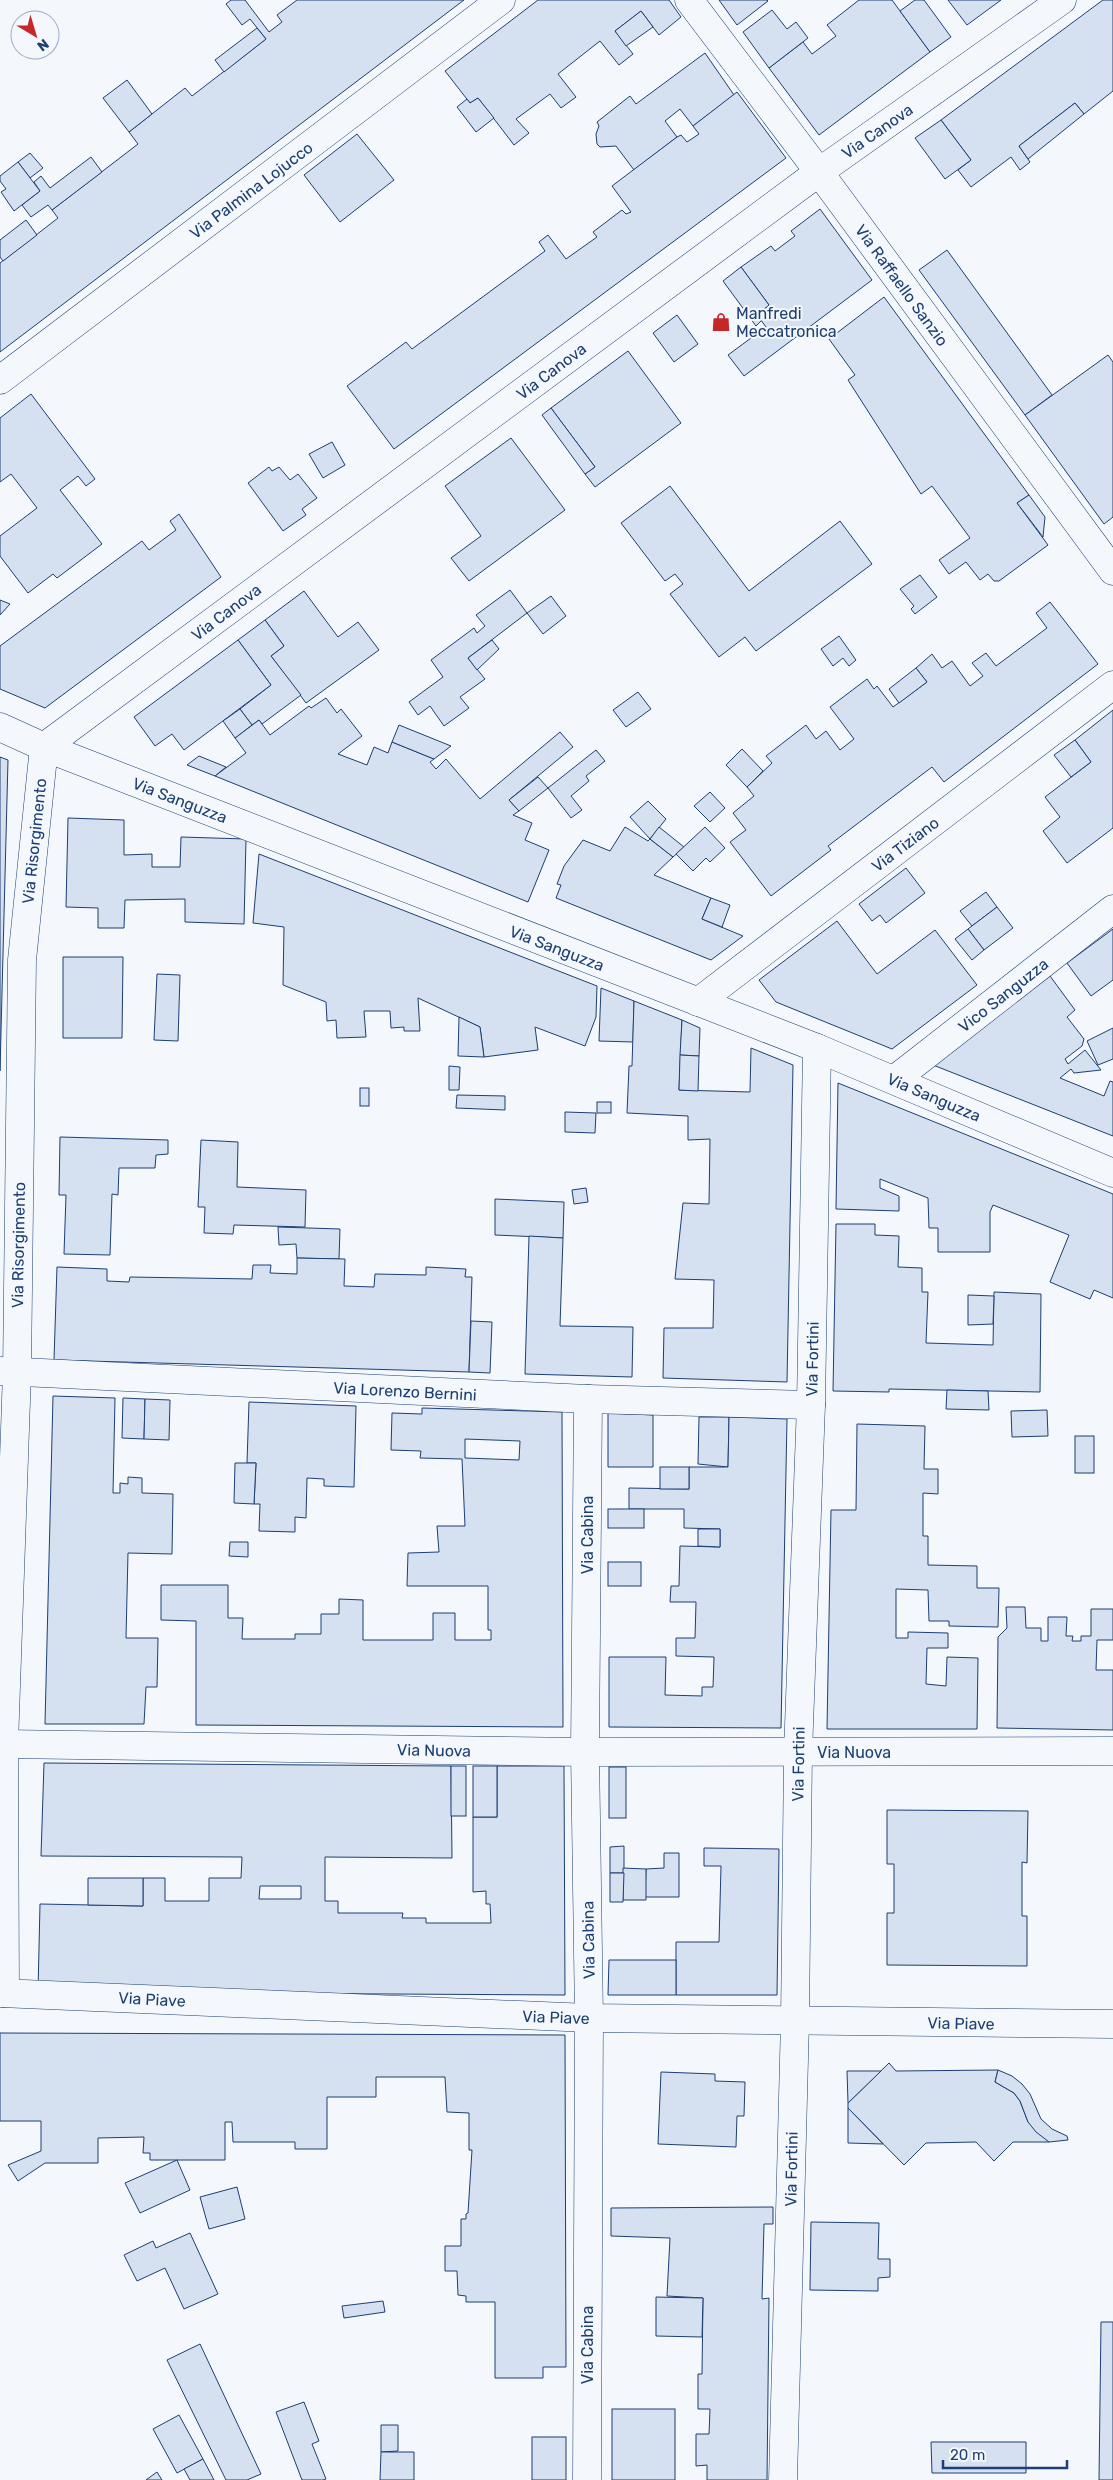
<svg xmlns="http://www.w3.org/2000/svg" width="1113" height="2480" viewBox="0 0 1113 2480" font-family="Rubik,sans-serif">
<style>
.building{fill:#d5e0f0;stroke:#1d3f73;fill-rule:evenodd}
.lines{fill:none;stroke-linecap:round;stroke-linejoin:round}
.minor-casing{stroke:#1d3f73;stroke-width:29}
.minor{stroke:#f4f7fb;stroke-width:28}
.labels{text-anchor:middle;stroke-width:4;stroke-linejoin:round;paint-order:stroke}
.street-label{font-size:16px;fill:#1d3f73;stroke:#f4f7fb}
.poi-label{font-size:16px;fill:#1d3f73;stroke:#f4f7fb;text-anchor:start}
</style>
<rect width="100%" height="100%" fill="#f4f7fb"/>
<g class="building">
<polygon points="231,0 245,0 269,32 282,22 277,15 297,0 464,0 0,352 0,263 58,218 52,210 138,144 129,132 185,88 192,96 266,39 250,19 242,25 226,4"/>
<polygon points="538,0 669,0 681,17 659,35 641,11 615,31 633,54 619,65 600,41 558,74 576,97 561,108 550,94 516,119 529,133 514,145 478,98 470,103 445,71"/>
<polygon points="719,0 767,0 768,1 737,25"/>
<polygon points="859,0 892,0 930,52 819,135 769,68 803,42 812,54 836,36 827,25"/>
<polygon points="915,0 924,0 951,37 930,52 900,11"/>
<polygon points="948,0 1001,0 967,25"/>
<polygon points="1103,0 1113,0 1113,91 1084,114 1075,103 1019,146 1030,162 1020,170 1011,157 971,187 958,170 971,160 941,120"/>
<polygon points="772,10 787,29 796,22 808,38 769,68 743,32"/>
<polygon points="641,11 653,27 626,46 615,31"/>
<polygon points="257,28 266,39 224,72 215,60"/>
<polygon points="705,53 734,95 693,126 680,109 665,121 677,137 634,170 616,146 600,147 597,144 596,134 599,126 597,122 630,96 636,104"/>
<polygon points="127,80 152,114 129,132 103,98"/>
<polygon points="737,92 786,158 394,449 347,386 406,342 412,349 545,251 539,242 548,235 566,259 597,237 593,232 622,210 626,214 631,212 612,186 677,137 681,135 687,142 699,134 693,126"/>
<polygon points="478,98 494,118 476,132 457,107 467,99 470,103"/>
<polygon points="1075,103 1084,114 1028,159 1019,146"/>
<polygon points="941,120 971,160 945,179 915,138"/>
<polygon points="357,134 394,180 340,222 304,175"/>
<polygon points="30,153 43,168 30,178 18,162"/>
<polygon points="91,157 102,172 52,210 48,205 31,217 22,205 40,191 34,182 41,176 50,188"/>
<polygon points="18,162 40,191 14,211 1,192 6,189 0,181 0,176"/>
<polygon points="820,209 872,280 744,376 728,355 766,327 757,315 769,305 741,267 771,246 775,251 795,236 791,231"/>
<polygon points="26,220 37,235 3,261 0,257 0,240"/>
<polygon points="947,250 1052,395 1025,415 919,270"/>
<polygon points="741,267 769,305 757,315 761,321 756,326 723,281"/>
<polygon points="884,297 1029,495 1017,503 1048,545 999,581 994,581 988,574 980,580 966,562 949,574 939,560 970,538 932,486 921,494 848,380 855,375 829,339"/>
<polygon points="677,315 698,344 674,362 653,333"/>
<polygon points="628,351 681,423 595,487 585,474 595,467 551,408"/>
<polygon points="1108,355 1113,362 1113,517 1104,524 1025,415"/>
<polygon points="31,394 95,479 86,486 78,476 60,490 102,544 57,578 53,574 28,593 0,556 0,536 37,508 11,474 0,482 0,418"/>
<polygon points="551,408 595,467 585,474 542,415"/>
<polygon points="511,438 565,510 469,581 451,558 481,536 445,486"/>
<polygon points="332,442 345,465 323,478 309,454"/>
<polygon points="269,467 272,471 279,467 290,480 298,474 317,498 302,509 306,515 283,531 248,483"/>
<polygon points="670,486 749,591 840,521 872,564 756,651 745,637 719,657 670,594 683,584 675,574 665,581 621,523"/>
<polygon points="1029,495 1045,517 1043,537 1017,503"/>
<polygon points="179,514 221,577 45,708 0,689 0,646 142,541 149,550 176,530 170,521"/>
<polygon points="920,575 937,597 915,614 911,609 914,606 900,589"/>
<polygon points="510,590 527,613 468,658 485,679 460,697 469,708 444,726 430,706 418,715 409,702 443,677 431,660 474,628 477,633 485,626 476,615"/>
<polygon points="304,591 338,637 358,622 379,650 306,703 271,656 284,646 265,620"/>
<polygon points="551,596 566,616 543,634 527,613"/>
<polygon points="0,600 10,604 0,615"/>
<polygon points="1050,602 1098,664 944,782 932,767 828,846 831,850 771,896 730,842 746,830 733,813 754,796 747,787 772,763 766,756 806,725 816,739 826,731 840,750 854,739 830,707 867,679 874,689 877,686 893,707 927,682 916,668 932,654 942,668 952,661 970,686 983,676 972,663 986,653 996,666 1047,628 1036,613"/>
<polygon points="265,620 284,646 271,656 301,695 262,724 259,720 252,725 240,709 271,685 238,640"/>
<polygon points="839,636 856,660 849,666 843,658 833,666 821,649"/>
<polygon points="238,640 271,685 184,750 172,734 155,746 134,717"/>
<polygon points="492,640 499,649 477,670 468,658"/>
<polygon points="916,668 927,682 899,703 889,689"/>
<polygon points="638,692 651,709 626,727 613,710"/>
<polygon points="326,698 337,713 341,709 362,736 338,754 367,765 374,747 388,753 392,742 434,759 430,762 436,769 446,759 480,799 560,732 573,747 509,800 519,811 513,815 532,823 525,840 549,850 528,902 215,776 246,753 235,738 259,720 270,735 309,706 311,708"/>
<polygon points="240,709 252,725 235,738 223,721"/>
<polygon points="1113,710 1113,828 1067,863 1043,831 1060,817 1045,797 1091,762 1075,740"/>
<polygon points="399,725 451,746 434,759 392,742"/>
<polygon points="1075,740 1091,762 1071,777 1054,755"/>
<polygon points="742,749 763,771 747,787 726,765"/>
<polygon points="596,750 605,761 586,776 589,781 571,796 582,810 571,818 548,788"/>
<polygon points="199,756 226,767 215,776 187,765"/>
<polygon points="0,757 8,760 0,1071"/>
<polygon points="538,777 548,788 519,811 509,800"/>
<polygon points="710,792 725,808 710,822 694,806"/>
<polygon points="648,801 666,819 650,839 630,817"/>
<polygon points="68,818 124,820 124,855 152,854 152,867 180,867 181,837 246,839 244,924 185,922 185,899 125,900 124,928 98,928 98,908 66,907"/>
<polygon points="625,827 648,841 650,839 673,857 654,875 711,898 702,919 743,936 711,960 556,898 561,885 557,884 564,866 583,840 610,851"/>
<polygon points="659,827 684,847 673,857 650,839"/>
<polygon points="705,827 725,848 710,862 706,858 693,871 676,854"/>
<polygon points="259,854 597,986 596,1017 585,1046 535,1027 538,1050 484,1057 480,1027 418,998 420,1031 404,1031 404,1027 391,1028 390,1011 364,1011 366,1037 337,1038 336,1020 327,1021 326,1002 283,985 284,927 253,923"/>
<polygon points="906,868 925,893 886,923 880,915 872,921 859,904"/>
<polygon points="986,892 997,907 972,926 960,911"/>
<polygon points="711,898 730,905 722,927 702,919"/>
<polygon points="997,907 1013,928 984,950 968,929"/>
<polygon points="837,921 877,974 935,930 977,985 892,1049 776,1002 759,980"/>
<polygon points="968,929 984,950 972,960 955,939"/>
<polygon points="1113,929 1113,980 1091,996 1067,963"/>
<polygon points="63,957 123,957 122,1038 63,1038"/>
<polygon points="157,974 180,975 178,1041 154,1040"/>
<polygon points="1050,976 1075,1010 1067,1017 1084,1039 1082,1046 1065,1059 1068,1064 1085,1050 1101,1070 1074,1073 1071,1069 1060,1078 1104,1096 1110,1081 1113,1082 1113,1136 933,1065"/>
<polygon points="601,988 634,1001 633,1042 599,1041"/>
<polygon points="634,1001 682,1020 679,1090 750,1092 751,1048 793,1065 787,1382 663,1378 664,1328 713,1328 714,1280 675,1279 683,1203 709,1204 710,1139 688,1140 688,1116 627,1113 629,1066 632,1066"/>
<polygon points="459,1017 480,1027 484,1057 458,1056"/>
<polygon points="682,1020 700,1028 699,1056 680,1055"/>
<polygon points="1113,1028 1113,1059 1098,1065 1087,1041"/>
<polygon points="680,1055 699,1056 698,1091 679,1090"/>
<polygon points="449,1066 460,1067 459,1090 449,1090"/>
<polygon points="838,1083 1113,1194 1113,1298 1094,1290 1090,1299 1050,1282 1069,1235 993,1205 990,1212 990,1252 938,1252 938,1228 929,1228 928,1198 880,1179 880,1188 899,1196 899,1211 836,1209"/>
<rect x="360" y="1088" width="9" height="18"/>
<polygon points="457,1095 505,1096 505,1110 456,1108"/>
<rect x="597" y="1102" width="14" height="11"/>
<polygon points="565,1112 596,1113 595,1133 565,1132"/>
<polygon points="60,1137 168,1140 168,1154 156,1155 155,1168 119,1168 118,1195 112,1194 110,1255 64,1254 66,1195 59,1195"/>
<polygon points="201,1140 238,1142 237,1187 306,1190 305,1227 234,1225 233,1234 204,1233 205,1207 198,1207"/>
<polygon points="586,1188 588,1202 574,1204 572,1190"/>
<polygon points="495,1199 564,1202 563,1238 495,1235"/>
<polygon points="836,1224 875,1224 875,1235 899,1236 898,1267 922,1268 922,1292 928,1292 926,1343 993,1345 994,1292 1041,1294 1040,1392 889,1389 889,1392 833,1391"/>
<polygon points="278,1227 340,1229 339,1259 297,1258 296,1244 279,1245"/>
<polygon points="529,1236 563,1238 560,1326 633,1327 632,1377 525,1374"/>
<polygon points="297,1258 345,1259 344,1286 374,1287 375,1274 426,1275 426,1267 466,1269 465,1277 472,1277 469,1372 54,1360 57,1267 107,1269 107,1281 129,1282 130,1277 252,1279 253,1265 271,1265 270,1273 297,1274"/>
<polygon points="968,1295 994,1296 993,1324 968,1325"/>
<polygon points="471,1321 492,1322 490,1373 469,1372"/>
<polygon points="947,1390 988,1391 989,1410 946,1409"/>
<polygon points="53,1396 115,1398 113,1493 120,1493 120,1483 128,1484 128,1477 142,1478 142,1493 173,1494 172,1554 128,1553 126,1638 158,1638 157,1687 146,1687 144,1724 45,1724"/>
<polygon points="123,1398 145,1399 144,1439 122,1438"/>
<polygon points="145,1399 170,1400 169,1440 144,1439"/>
<polygon points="249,1402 356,1406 354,1487 324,1486 324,1479 307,1478 306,1518 295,1517 295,1532 259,1531 260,1504 254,1504 256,1463 247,1463"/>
<path d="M422 1408 562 1412 563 1727 196 1725V1621L161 1620V1585H228V1618H243L242 1639H295V1634H321V1614H339V1599L363 1600V1640H433V1613H455V1640H491V1630H488V1586H407L408 1553 439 1552 437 1526H465L462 1459 420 1458 421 1451 391 1450 392 1413 422 1414ZM465 1439 520 1441 519 1460 465 1458Z"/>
<polygon points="1047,1410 1048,1436 1012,1437 1011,1411"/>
<polygon points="608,1413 653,1415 653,1467 608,1467"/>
<polygon points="699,1417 729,1417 728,1467 698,1464"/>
<polygon points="729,1417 787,1419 781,1728 609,1727 609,1657 666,1657 665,1695 702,1696 702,1687 713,1687 714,1657 676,1656 676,1638 695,1638 696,1602 670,1602 671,1586 679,1586 680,1546 720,1547 720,1529 684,1528 684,1509 629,1509 629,1488 689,1489 689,1467 728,1467"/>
<polygon points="857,1424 925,1426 924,1469 938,1469 938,1494 923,1493 923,1536 928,1536 928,1565 977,1566 977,1588 999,1588 998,1627 949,1626 949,1621 929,1621 928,1590 896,1589 896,1638 908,1638 908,1632 948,1633 948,1648 927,1648 926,1684 946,1686 947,1657 978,1658 977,1729 827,1729 831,1510 856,1510"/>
<rect x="1075" y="1436" width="19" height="37"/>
<polygon points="235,1463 256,1463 254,1504 234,1503"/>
<rect x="660" y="1467" width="29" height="22"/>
<rect x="608" y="1509" width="36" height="19"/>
<polygon points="698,1529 720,1529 720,1547 698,1546"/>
<polygon points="230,1542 248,1542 248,1557 229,1556"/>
<rect x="608" y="1562" width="33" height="24"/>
<polygon points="1006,1607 1025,1607 1026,1628 1041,1628 1041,1641 1048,1641 1048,1617 1067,1617 1066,1636 1073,1636 1072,1641 1081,1641 1081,1636 1091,1636 1091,1609 1113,1609 1113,1640 1097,1640 1096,1670 1113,1670 1113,1730 997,1728 998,1637 1007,1628"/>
<path d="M44 1763 451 1766 452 1858 325 1857V1901H338V1913H403L402 1918H426V1923H491L490 1904H486V1891L473 1892V1817H497V1766H564L565 1995 38 1992 40 1904 143 1906V1878H165V1901H209V1878H241L242 1857 41 1856ZM260 1886H301V1899H259Z"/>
<rect x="451" y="1766" width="15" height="50"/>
<rect x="473" y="1766" width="24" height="51"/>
<rect x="609" y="1767" width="17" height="51"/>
<polygon points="887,1810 1028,1811 1027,1863 1022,1862 1022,1916 1027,1916 1027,1966 887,1965 887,1913 894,1913 894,1864 887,1864"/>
<polygon points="624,1846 624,1873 610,1873 610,1847"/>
<polygon points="704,1848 779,1849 777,1995 676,1995 676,1942 719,1942 721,1866 704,1866"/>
<polygon points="664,1853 679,1853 679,1897 645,1897 646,1869 664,1868"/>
<polygon points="623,1868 646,1869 646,1900 623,1900"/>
<polygon points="610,1873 624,1873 623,1902 610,1902"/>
<polygon points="88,1878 143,1878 143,1906 88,1905"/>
<polygon points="609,1960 676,1960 676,1995 608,1995"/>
<polygon points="0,2033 565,2035 566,2367 543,2367 543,2378 495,2378 495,2302 466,2302 466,2296 458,2295 457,2271 445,2271 445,2246 461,2246 461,2219 466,2219 466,2214 468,2213 472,2150 469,2150 469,2113 447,2112 445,2077 376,2077 376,2097 327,2097 327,2149 295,2149 295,2142 233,2142 232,2122 225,2122 225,2160 150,2160 150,2153 143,2153 144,2137 98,2138 98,2163 45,2163 18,2181 8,2165 41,2151 41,2121 0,2121"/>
<polygon points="889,2063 896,2071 998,2070 995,2082 1014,2093 1020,2101 1028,2122 1049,2142 1013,2142 994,2161 976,2142 926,2143 904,2165 848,2108 848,2103"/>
<polygon points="998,2070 1012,2076 1022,2084 1030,2094 1041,2119 1052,2129 1067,2136 1068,2140 1049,2142 1036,2132 1028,2122 1020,2101 1014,2093 995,2082"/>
<polygon points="847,2071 881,2071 848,2103"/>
<polygon points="661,2072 715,2074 715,2081 745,2082 744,2116 737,2116 736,2147 658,2144"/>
<polygon points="848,2108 883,2144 848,2143"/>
<polygon points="177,2160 190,2190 140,2213 125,2183"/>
<polygon points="237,2187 245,2219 209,2229 200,2197"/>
<polygon points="773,2207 773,2224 764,2224 762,2299 769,2298 767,2480 707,2480 707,2465 696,2466 696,2434 709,2434 710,2409 698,2409 698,2374 702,2374 703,2298 667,2296 670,2238 611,2236 611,2208"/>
<polygon points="811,2222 879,2223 878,2259 890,2259 890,2277 878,2278 878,2291 810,2290"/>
<polygon points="190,2233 218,2294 184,2309 165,2268 137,2281 124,2255 153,2241 156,2248"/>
<polygon points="656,2297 703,2298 702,2337 656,2336"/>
<polygon points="383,2301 385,2312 344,2318 342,2306"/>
<polygon points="1101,2322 1113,2322 1113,2480 1099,2480"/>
<polygon points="200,2344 261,2474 247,2480 226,2480 167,2360"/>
<polygon points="304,2402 319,2441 312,2444 326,2479 323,2480 302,2480 276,2412"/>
<rect x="612" y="2409" width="63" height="71"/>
<polygon points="179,2415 203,2459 177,2473 153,2429"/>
<polygon points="381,2425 398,2425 398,2451 381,2452"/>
<rect x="532" y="2437" width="34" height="43"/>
<polygon points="931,2442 1026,2442 1026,2473 932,2473"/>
<polygon points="381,2452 414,2452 414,2480 380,2480"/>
<polygon points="203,2459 214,2480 190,2480 184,2469"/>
<polygon points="157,2472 162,2480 146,2480"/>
</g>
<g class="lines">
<g class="minor-casing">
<g id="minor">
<polyline points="689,0 819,172 1113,571"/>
<polyline points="0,380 501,0"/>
<polyline points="0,727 44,747 817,1048 1113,1173"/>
<polyline points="698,1002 1113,685"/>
<polyline points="894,1080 1113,909"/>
<polyline points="0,1371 588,1399 811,1405"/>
<polyline points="4,1744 17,1372 22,960 44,747 819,172 1062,0"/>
<polyline points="0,1993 589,2018 1113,2024"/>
<polyline points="5,1993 4,1744 585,1752 1113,1751"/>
<polyline points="587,2480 589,2018 585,1752 588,1399"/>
<polyline points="783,2480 795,2021 798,1752 811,1405 817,1048"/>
</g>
</g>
<use href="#minor" class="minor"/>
</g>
<defs>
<g id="shop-bare" transform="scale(1.5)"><path d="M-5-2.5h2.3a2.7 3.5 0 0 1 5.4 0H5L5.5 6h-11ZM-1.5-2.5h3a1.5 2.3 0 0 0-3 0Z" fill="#c62828" stroke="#f4f7fb" stroke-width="2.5" paint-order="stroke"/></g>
</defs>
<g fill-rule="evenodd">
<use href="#shop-bare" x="721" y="322"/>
</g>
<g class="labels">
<g class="street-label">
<text transform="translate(877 131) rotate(-35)" y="6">Via Canova</text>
<text transform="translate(251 190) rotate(-37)" y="6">Via Palmina Lojucco</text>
<text transform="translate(902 285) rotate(54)" y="6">Via Raffaello Sanzio</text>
<text transform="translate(551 371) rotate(-37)" y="6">Via Canova</text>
<text transform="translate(226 612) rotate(-37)" y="6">Via Canova</text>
<text transform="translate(180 800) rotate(21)" y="6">Via Sanguzza</text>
<text transform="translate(34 841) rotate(-84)" y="6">Via Risorgimento</text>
<text transform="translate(905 844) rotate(-37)" y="6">Via Tiziano</text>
<text transform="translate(557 948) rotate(21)" y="6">Via Sanguzza</text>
<text transform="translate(1003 995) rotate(-38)" y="6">Vico Sanguzza</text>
<text transform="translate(934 1097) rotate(23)" y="6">Via Sanguzza</text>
<text transform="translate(18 1245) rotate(-89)" y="6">Via Risorgimento</text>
<text transform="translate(812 1359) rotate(-89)" y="6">Via Fortini</text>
<text transform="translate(405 1391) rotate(3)" y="6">Via Lorenzo Bernini</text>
<text transform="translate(587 1535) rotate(-90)" y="6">Via Cabina</text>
<text transform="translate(434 1750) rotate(1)" y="6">Via Nuova</text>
<text x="854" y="1758">Via Nuova</text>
<text transform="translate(798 1764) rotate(-89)" y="6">Via Fortini</text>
<text transform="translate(588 1940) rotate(-91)" y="6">Via Cabina</text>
<text transform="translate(152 1999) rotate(3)" y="6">Via Piave</text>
<text transform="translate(556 2017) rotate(2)" y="6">Via Piave</text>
<text transform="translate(961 2023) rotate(1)" y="6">Via Piave</text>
<text transform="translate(791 2169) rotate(-89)" y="6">Via Fortini</text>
<text transform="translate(587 2345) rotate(-90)" y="6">Via Cabina</text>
</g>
<g class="poi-label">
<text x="736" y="319">Manfredi<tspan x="736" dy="18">Meccatronica</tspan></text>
</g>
</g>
<g transform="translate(35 35) rotate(142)"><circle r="24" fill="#f4f7fb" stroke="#9eadc5"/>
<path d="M0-4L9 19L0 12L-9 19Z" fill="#c62828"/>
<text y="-8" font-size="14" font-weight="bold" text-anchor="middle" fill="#1d3f73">N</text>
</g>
<path d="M943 2460v8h124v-8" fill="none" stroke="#1d3f73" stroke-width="2.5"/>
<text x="950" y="2460" font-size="15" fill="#1d3f73" stroke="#f4f7fb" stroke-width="4" paint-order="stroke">20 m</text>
</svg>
